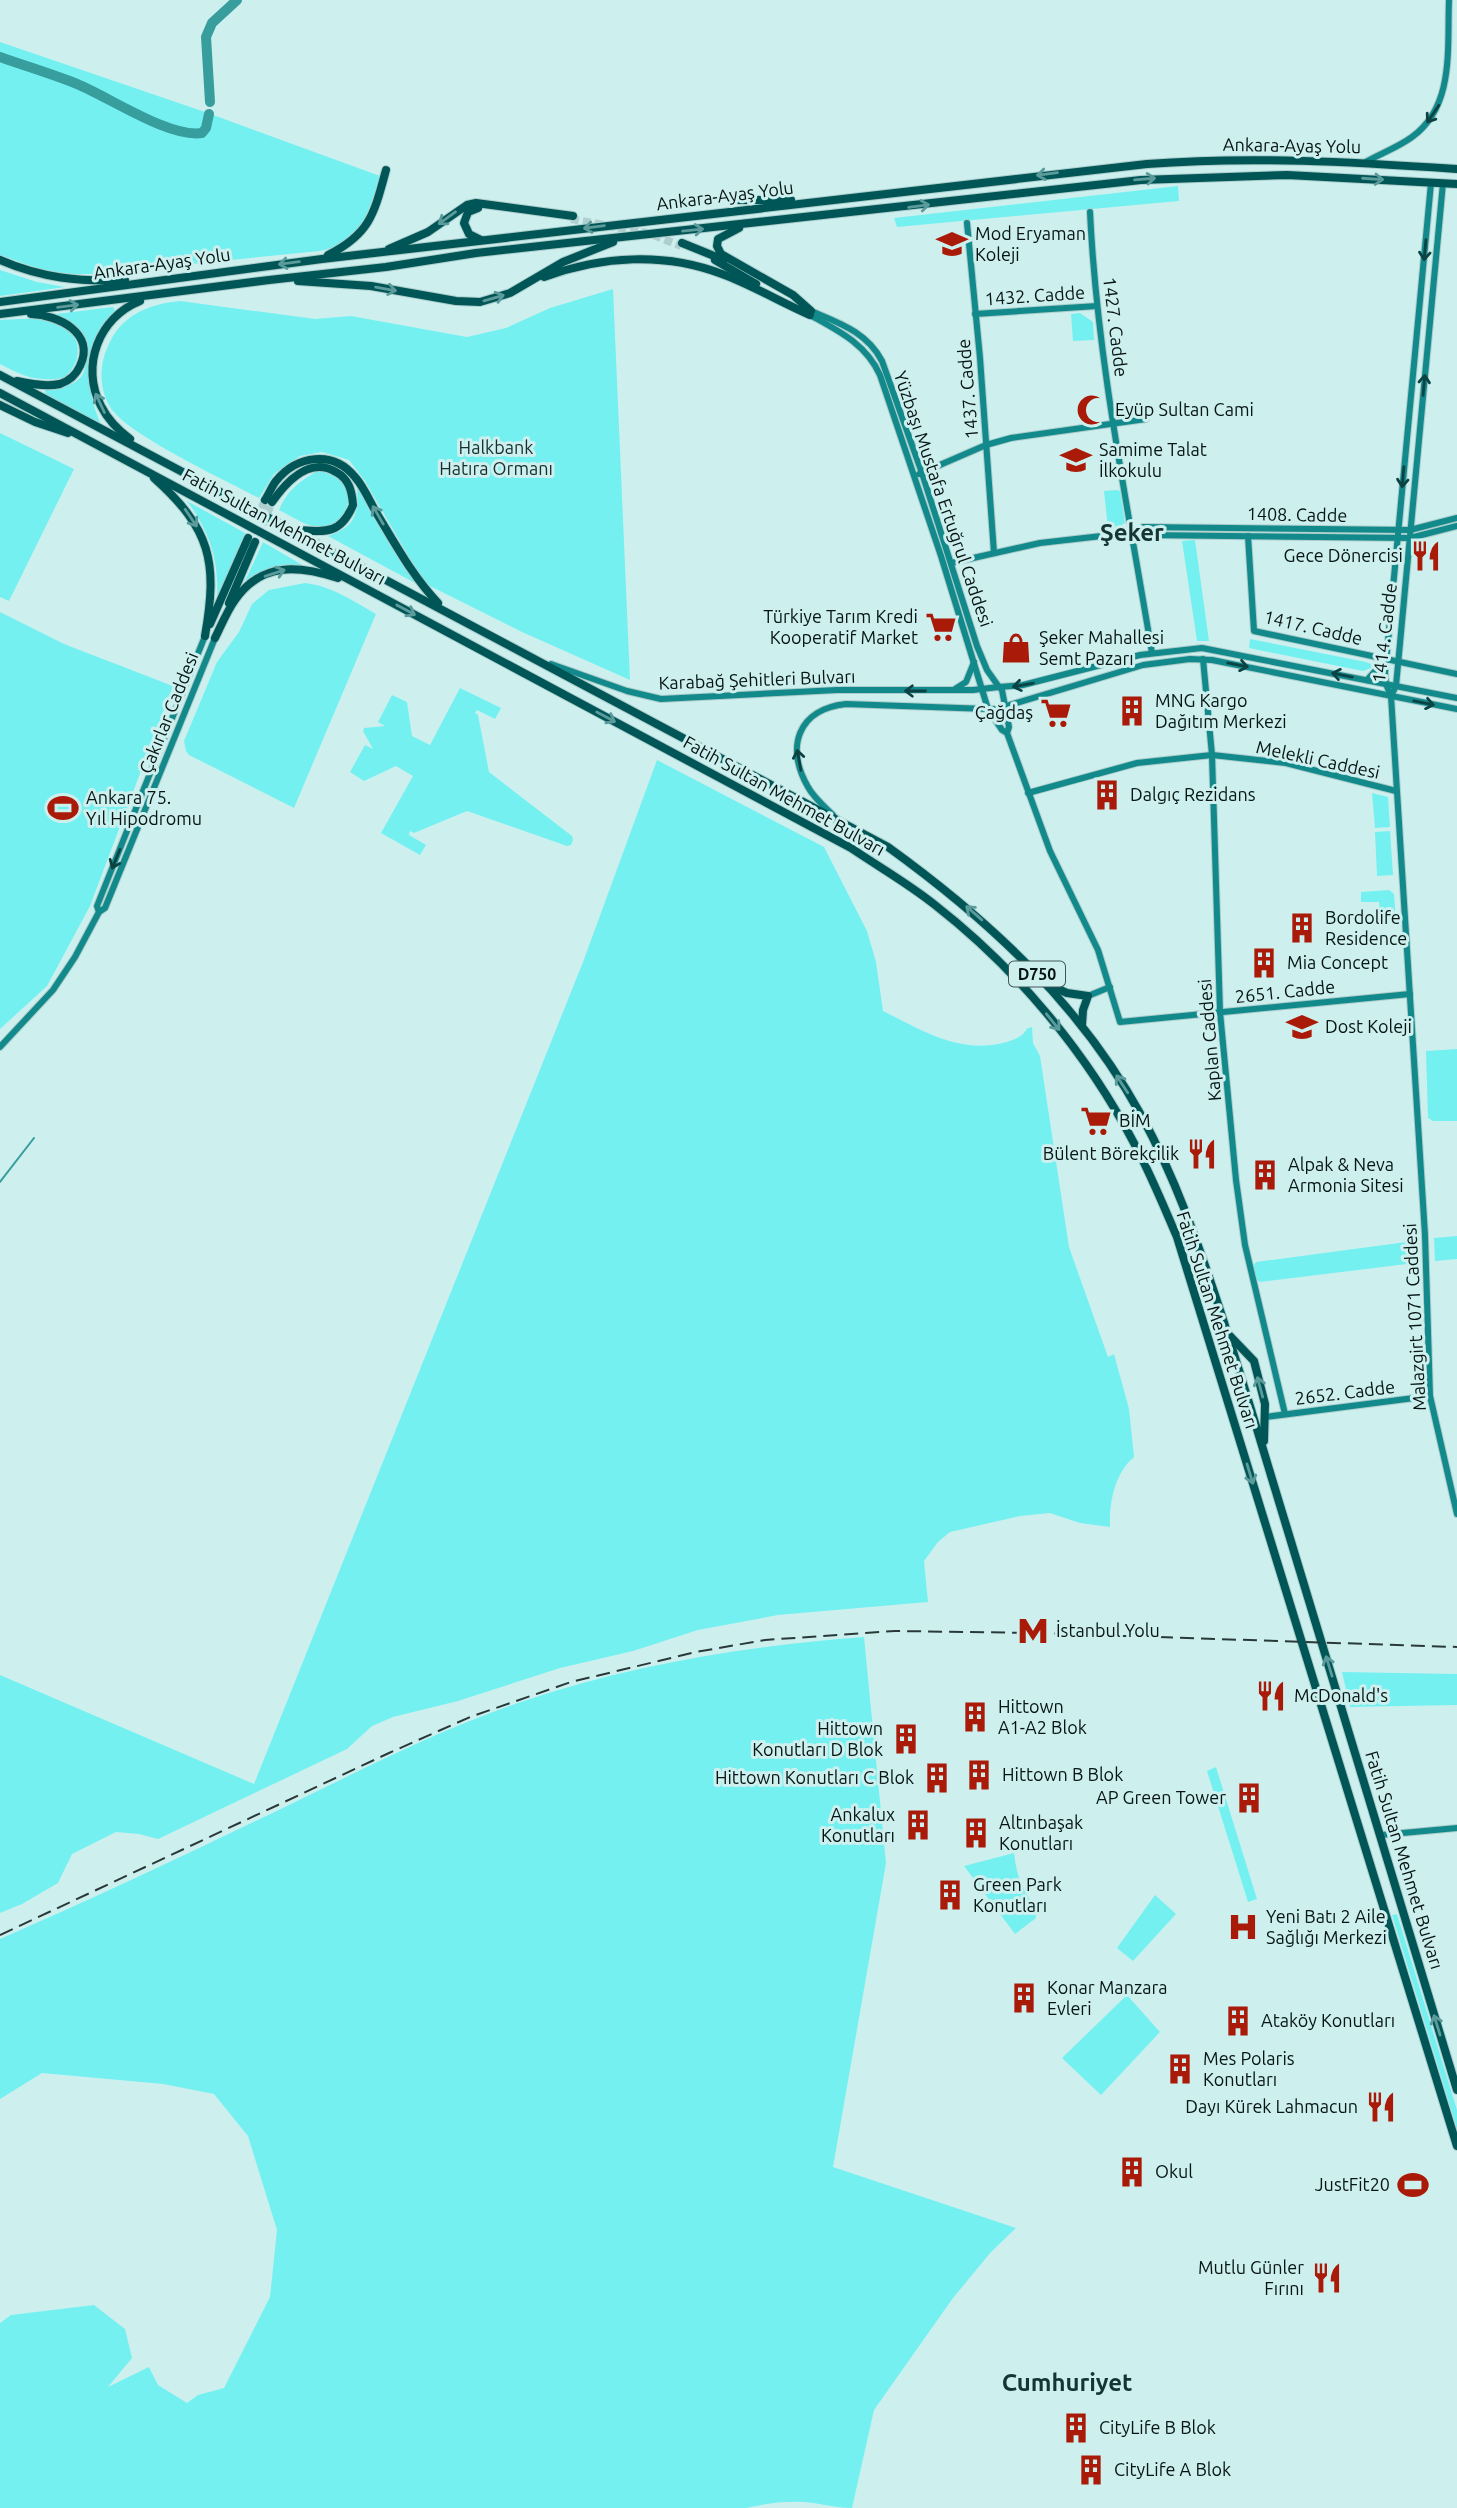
<svg xmlns="http://www.w3.org/2000/svg" width="1457" height="2508" viewBox="0 0 1457 2508" font-family="Ubuntu,sans-serif">
<style>
.green{fill:#75f0f0}
.lines{fill:none;stroke-linecap:round;stroke-linejoin:round}
.stream{stroke:#379d9d;stroke-width:2}
.river{stroke:#379d9d;stroke-width:10}
.highway-tunnel{stroke:#afcfce;stroke-width:8;stroke-dasharray:8 4;stroke-linecap:butt}
.secondary-casing{stroke:#adcdcc;stroke-width:8}
.highway-casing{stroke:#adcdcc;stroke-width:10}
.secondary{stroke:#128a8b;stroke-width:6}
.highway{stroke:#005656;stroke-width:8}
.rail{stroke:#293939;stroke-width:2;stroke-dasharray:14 7;stroke-linecap:butt}
.oneway{stroke:#0b4344}
.oneway2{stroke:#5c9b9b}
.labels{text-anchor:middle;stroke-width:6;stroke-linejoin:round;paint-order:stroke}
.shield{fill:#cdf0ef;stroke:#425656;stroke-width:2}
.shield-label{font-size:16px;font-weight:bold;fill:#071414}
.street-label{font-size:18px;fill:#071414;stroke:#cdf0ef}
.poi-label{font-size:18px;fill:#071414;stroke:#cdf0ef;text-anchor:start}
.park-label{font-size:18px;fill:#172e2e;stroke:#cdf0ef}
.district-label{font-size:24px;font-weight:bold;fill:#153433;stroke:#cdf0ef}
</style>
<rect width="100%" height="100%" fill="#cdf0ef"/>
<g class="green">
<path d="M0 42 205 112 380 176C368 212 362 244 319 251L92 274H54L0 255Z"/>
<polygon points="1178,186 1179,201 897,227 894,218"/>
<polygon points="0,270 37,282 65,287 0,296"/>
<path d="M613 289 630 680 522 632 424 583 365 481 349 460 322 452 300 456 274 474 259 498C227 481 126 434 110 407 99 388 99 365 108 346 121 315 149 304 180 301L315 319 351 316 467 337 506 328 550 308Z"/>
<path d="M113 307 115 311C85 343 83 387 102 426L46 396 45 390C56 388 73 387 81 377 85 372 86 362 86 356 86 333 74 325 56 314Z"/>
<polygon points="1080,313 1093,322 1094,340 1073,341 1071,314"/>
<path d="M40 318C74 323 92 351 64 378 36 382 25 377 0 364V320Z"/>
<polygon points="0,433 74,469 9,601 0,597"/>
<path d="M316 472H328L341 479 349 499 343 519C315 535 305 523 279 510 287 491 298 482 316 472Z"/>
<path d="M357 487 415 583 328 536C355 527 359 514 357 487Z"/>
<polygon points="1117,490 1120,491 1125,523 1117,528 1108,529 1104,491"/>
<path d="M187 501 245 533 217 598C219 560 210 532 187 501Z"/>
<polygon points="1195,540 1209,641 1197,641 1182,541"/>
<polygon points="263,542 304,566 287,567 240,592"/>
<path d="M305 583C332 586 353 601 376 614L294 808 189 755 186 751 184 741 217 662 239 632 252 604 269 590Z"/>
<polygon points="0,612 64,644 173,686 90,906 47,986 0,1029"/>
<polygon points="1250,639 1366,662 1371,664 1371,668 1363,671 1249,648"/>
<polygon points="460,688 501,708 495,719 477,710 475,713 478,715 489,772 572,836 573,840 571,845 567,846 467,811 414,833 410,831 409,835 426,845 420,855 381,833 413,776 396,766 364,781 350,772 365,745 373,749 363,731 364,728 385,726 378,722 392,695 407,702 412,736 430,745"/>
<path d="M657 760 824 847 867 931 876 962 883 1011C920 1029 955 1052 998 1044 1005 1043 1018 1039 1023 1034 1031 1026 1021 1031 1032 1027L1033 1043 1040 1056 1069 1247 1108 1357 1114 1354 1129 1409 1134 1457C1115 1473 1109 1502 1110 1527L1080 1523 1050 1513 1020 1516 950 1532 938 1542 924 1561 928 1602 778 1615 698 1630 633 1651 560 1668 458 1701 393 1717 372 1726 347 1749 158 1839 139 1834 116 1832 72 1854 58 1883 22 1904 0 1913V1675L254 1784 583 962Z"/>
<polygon points="1372,793 1388,797 1390,827 1375,828"/>
<polygon points="1390,831 1393,875 1377,876 1375,832"/>
<polygon points="1389,890 1394,894 1396,923 1381,924 1379,902 1361,902 1361,892"/>
<polygon points="1457,1049 1457,1121 1433,1121 1428,1118 1426,1051"/>
<polygon points="1457,1236 1457,1259 1435,1261 1434,1238"/>
<polygon points="1414,1241 1415,1263 1260,1282 1256,1279 1253,1266 1256,1262"/>
<path d="M864 1637 886 1863 833 2167 1016 2228 991 2252 953 2298 874 2410 852 2508C839 2508 827 2505 813 2503 791 2500 767 2503 746 2508H0V2323L11 2315 94 2305 125 2329 132 2358 108 2387 149 2367 158 2385 187 2403 198 2395 224 2388 270 2297 277 2230 248 2136 214 2094 163 2084 42 2073 0 2099V1939C97 1897 193 1851 289 1805 365 1768 441 1729 521 1702 633 1664 747 1646 864 1637Z"/>
<polygon points="1342,1672 1457,1674 1457,1705 1350,1707"/>
<polygon points="1216,1767 1257,1899 1248,1902 1207,1771"/>
<path d="M1014 1853C1015 1862 1017 1872 1020 1881 1025 1894 1036 1905 1036 1918L1015 1934 964 1866Z"/>
<polygon points="1155,1895 1176,1914 1133,1961 1117,1948"/>
<polygon points="1397,1914 1457,2110 1457,2129 1392,1915"/>
<polygon points="1127,1995 1160,2032 1101,2095 1062,2058"/>
</g>
<g class="lines">
<polyline class="stream" points="0,1182 34,1138"/>
<g class="river">
<path d="M0 57C25 66 52 74 77 84 109 97 169 138 202 133L206 128 209 114"/>
<polyline points="210,102 206,37 212,23 237,0"/>
</g>
<g class="highway-tunnel">
<polyline points="571,219 648,233 681,246"/>
<polyline points="251,532 265,500"/>
<polyline points="258,536 272,502"/>
</g>
<g class="secondary-casing">
<g id="secondary">
<path d="M1364 163C1379 154 1397 148 1412 137 1455 106 1447 48 1449 0"/>
<polyline points="1431,183 1385,673 1386,684 1391,696 1425,1235 1430,1396 1457,1514"/>
<path d="M1090 212C1097 360 1128 507 1152 653"/>
<polyline points="967,223 980,358 994,553"/>
<path d="M811 311C839 323 867 332 882 361L922 473 977 646 987 670 999 687 1023 685 1140 655 1202 648 1457 698"/>
<polyline points="975,314 1097,306"/>
<path d="M810 315C839 331 866 344 880 375L941 556 988 709H996L1143 665 1190 659 1212 660 1457 709"/>
<polyline points="919,474 986,445 1011,438 1146,419"/>
<polyline points="1137,532 1143,527 1410,530 1457,518"/>
<polyline points="1248,536 1254,631 1457,674"/>
<polyline points="951,563 1040,543 1137,532 1144,535 1410,538 1457,526"/>
<polyline points="205,636 97,906 99,912 105,908 215,638"/>
<polyline points="1203,659 1212,755 1220,1012 1236,1180 1245,1245 1285,1414"/>
<path d="M551 664 627 691 661 699 837 690H973L999 687 1002 690 1009 727 1007 733 1002 730 988 709 846 704C798 709 785 747 808 787 814 798 824 806 833 815"/>
<polyline points="1367,680 1386,659"/>
<polyline points="955,689 966,682 974,662"/>
<polyline points="1391,696 1396,686 1443,183"/>
<polyline points="1007,733 1050,851 1098,950 1120,1022 1410,994"/>
<polyline points="1028,793 1137,763 1212,755 1286,763 1396,791"/>
<polyline points="1088,996 1110,987"/>
<polyline points="0,1047 53,990 75,957 99,912"/>
<polyline points="1265,1417 1430,1396"/>
<polyline points="1381,1835 1457,1828"/>
</g>
</g>
<g class="highway-casing">
<g id="highway">
<polyline points="738,200 791,200"/>
<polyline points="478,208 468,212 464,223 469,234 481,240"/>
<polyline points="739,228 718,239 717,246 721,254 793,295 811,311"/>
<polyline points="682,243 724,260"/>
<polyline points="389,249 428,232 467,205 476,203 573,216"/>
<path d="M328 255C370 234 374 214 386 170"/>
<path d="M0 260C41 278 80 282 125 280"/>
<polyline points="715,260 756,284"/>
<path d="M544 277C602 256 664 252 722 274 752 285 780 302 810 315"/>
<polyline points="298,281 371,286 456,301 480,302 510,293 563,262 613,242"/>
<path d="M0 302 322 259 1147 164C1251 156 1353 162 1457 169"/>
<polyline points="0,314 269,280 386,267 476,253 1141,180 1287,175 1457,184"/>
<path d="M0 375 888 847C989 920 1080 1004 1141 1115 1175 1177 1198 1243 1220 1310 1243 1381 1264 1453 1286 1525 1342 1714 1401 1902 1457 2090"/>
<path d="M17 381C30 384 46 387 60 384 69 381 76 375 80 366 96 333 58 315 31 314"/>
<path d="M0 393 851 848C879 867 909 884 935 905 1017 969 1087 1053 1135 1145 1151 1175 1164 1207 1177 1237L1457 2146"/>
<polyline points="0,405 35,422 68,433"/>
<path d="M130 439C118 430 108 420 101 406 80 366 99 317 140 301"/>
<path d="M154 478C211 529 218 562 205 636"/>
<path d="M265 500C269 494 272 486 276 481 297 455 333 450 355 477 364 487 370 502 377 514 396 545 413 577 438 603"/>
<path d="M272 502C286 482 310 456 336 472 349 479 352 491 353 505 341 534 326 532 299 530"/>
<polyline points="229,603 255,542"/>
<polyline points="210,624 248,538"/>
<path d="M215 638C221 626 227 611 235 600 262 561 300 566 338 578"/>
<polyline points="1049,985 1067,993 1088,996 1083,1010 1082,1025"/>
<polyline points="1229,1335 1254,1361 1265,1404 1264,1441"/>
</g>
</g>
<use href="#secondary" class="secondary"/>
<use href="#highway" class="highway"/>
<polyline class="rail" points="0,1935 389,1753 470,1717 571,1682 696,1652 765,1640 895,1631 1037,1633 1457,1647"/>
</g>
<defs><path id="oneway-shaft" d="M-6 0H5M1.5-3L5.5 0L1.5 3" fill="none" stroke-width="1.6" stroke-linecap="round" stroke-linejoin="round" transform="scale(1.75)"/></defs>
<g class="oneway">
<use href="#oneway-shaft" transform="translate(1433 114) rotate(124)"/>
<use href="#oneway-shaft" transform="translate(1425 250) rotate(95)"/>
<use href="#oneway-shaft" transform="translate(1424 385) rotate(-85)"/>
<use href="#oneway-shaft" transform="translate(1403 477) rotate(95)"/>
<use href="#oneway-shaft" transform="translate(1238 665) rotate(11)"/>
<use href="#oneway-shaft" transform="translate(1342 675) rotate(-169)"/>
<use href="#oneway-shaft" transform="translate(1023 685) rotate(170)"/>
<use href="#oneway-shaft" transform="translate(915 691) rotate(-180)"/>
<use href="#oneway-shaft" transform="translate(1424 703) rotate(11)"/>
<use href="#oneway-shaft" transform="translate(799 760) rotate(-100)"/>
<use href="#oneway-shaft" transform="translate(116 859) rotate(112)"/>
</g>
<g class="oneway2">
<use href="#oneway-shaft" transform="translate(1047 174) rotate(173)"/>
<use href="#oneway-shaft" transform="translate(1145 179) rotate(-5)"/>
<use href="#oneway-shaft" transform="translate(1373 179) rotate(4)"/>
<use href="#oneway-shaft" transform="translate(919 206) rotate(-7)"/>
<use href="#oneway-shaft" transform="translate(447 218) rotate(144)"/>
<use href="#oneway-shaft" transform="translate(594 227) rotate(173)"/>
<use href="#oneway-shaft" transform="translate(693 230) rotate(-6)"/>
<use href="#oneway-shaft" transform="translate(289 263) rotate(173)"/>
<use href="#oneway-shaft" transform="translate(386 289) rotate(10)"/>
<use href="#oneway-shaft" transform="translate(494 298) rotate(-16)"/>
<use href="#oneway-shaft" transform="translate(68 306) rotate(-7)"/>
<use href="#oneway-shaft" transform="translate(100 403) rotate(-115)"/>
<use href="#oneway-shaft" transform="translate(378 515) rotate(-120)"/>
<use href="#oneway-shaft" transform="translate(191 518) rotate(56)"/>
<use href="#oneway-shaft" transform="translate(275 573) rotate(-18)"/>
<use href="#oneway-shaft" transform="translate(406 610) rotate(28)"/>
<use href="#oneway-shaft" transform="translate(606 717) rotate(28)"/>
<use href="#oneway-shaft" transform="translate(974 913) rotate(-139)"/>
<use href="#oneway-shaft" transform="translate(1053 1022) rotate(51)"/>
<use href="#oneway-shaft" transform="translate(1122 1084) rotate(-123)"/>
<use href="#oneway-shaft" transform="translate(1260 1387) rotate(-105)"/>
<use href="#oneway-shaft" transform="translate(1250 1474) rotate(73)"/>
<use href="#oneway-shaft" transform="translate(1329 1666) rotate(-107)"/>
<use href="#oneway-shaft" transform="translate(1437 2025) rotate(-107)"/>
</g>
<defs>
<g id="school-bare" transform="scale(2.415)"><path d="M0-5L7-2L0 1L-7-2ZM-4 1L0 2.5L4 1V4Q0 6-4 4Z" fill="#aa1a08" stroke="#cdf0ef" stroke-width="2.5" paint-order="stroke"/></g>
<g id="mosque-bare" transform="scale(2.415)"><path d="M3.5-4.9A6 6 0 1 0 3.5 4.9A5 5 0 1 1 3.5-4.9Z" fill="#aa1a08" stroke="#cdf0ef" stroke-width="2.5" paint-order="stroke"/></g>
<g id="restaurant-bare" transform="scale(2.415)"><path d="M-5-6h1v4h1v-4h1v4h1v-4h1v5L-1.5 .5V6h-2V.5L-5-1ZM5-6V6H3V1.5H1.5Q1.5-4 5-6Z" fill="#aa1a08" stroke="#cdf0ef" stroke-width="2.5" paint-order="stroke"/></g>
<g id="supermarket-bare" transform="scale(2.415)"><path d="M-6-5.5h2.5l.6 2H6L4.5 2H-2.5L-4.4-4H-6ZM-1.5 3.2a1.3 1.3 0 1 0 .1 0ZM3 3.2a1.3 1.3 0 1 0 .1 0Z" fill="#aa1a08" stroke="#cdf0ef" stroke-width="2.5" paint-order="stroke"/></g>
<g id="shop-bare" transform="scale(2.415)"><path d="M-5-2.5h2.3a2.7 3.5 0 0 1 5.4 0H5L5.5 6h-11ZM-1.5-2.5h3a1.5 2.3 0 0 0-3 0Z" fill="#aa1a08" stroke="#cdf0ef" stroke-width="2.5" paint-order="stroke"/></g>
<g id="building-bare" transform="scale(2.415)"><path d="M-4-6H4V6H1V3H-1V6H-4ZM-2.5-4.3h1.7v1.8h-1.7ZM.8-4.3h1.7v1.8H.8ZM-2.5-1h1.7V.8h-1.7ZM.8-1h1.7V.8H.8Z" fill="#aa1a08" stroke="#cdf0ef" stroke-width="2.5" paint-order="stroke"/></g>
<g id="stadium-bare" transform="scale(2.415)"><path d="M0-5a6.5 5 0 1 0 0 10a6.5 5 0 1 0 0-10ZM-3.5-1.8h7v3.6h-7Z" fill="#aa1a08" stroke="#cdf0ef" stroke-width="2.5" paint-order="stroke"/></g>
<g id="metro-bare" transform="scale(2.415)"><path d="M-5.5 5V-5H-3L0 0L3-5H5.5V5H3V-.5L0 4L-3-.5V5Z" fill="#aa1a08" stroke="#cdf0ef" stroke-width="2.5" paint-order="stroke"/></g>
<g id="hospital-bare" transform="scale(2.415)"><path d="M-5-5h3v3.5h4V-5h3V5h-3V1.5h-4V5h-3Z" fill="#aa1a08" stroke="#cdf0ef" stroke-width="2.5" paint-order="stroke"/></g>
</defs>
<g fill-rule="evenodd">
<use href="#school-bare" x="952" y="244"/>
<use href="#mosque-bare" x="1092" y="410"/>
<use href="#school-bare" x="1076" y="460"/>
<use href="#restaurant-bare" x="1426" y="556"/>
<use href="#supermarket-bare" x="941" y="627"/>
<use href="#shop-bare" x="1016" y="648"/>
<use href="#building-bare" x="1132" y="711"/>
<use href="#supermarket-bare" x="1056" y="713"/>
<use href="#building-bare" x="1107" y="795"/>
<use href="#stadium-bare" x="63" y="808"/>
<use href="#building-bare" x="1302" y="928"/>
<use href="#building-bare" x="1264" y="963"/>
<use href="#school-bare" x="1302" y="1027"/>
<use href="#supermarket-bare" x="1096" y="1121"/>
<use href="#restaurant-bare" x="1202" y="1154"/>
<use href="#building-bare" x="1265" y="1175"/>
<use href="#metro-bare" x="1033" y="1631"/>
<use href="#restaurant-bare" x="1271" y="1696"/>
<use href="#building-bare" x="975" y="1717"/>
<use href="#building-bare" x="906" y="1739"/>
<use href="#building-bare" x="979" y="1775"/>
<use href="#building-bare" x="937" y="1778"/>
<use href="#building-bare" x="1249" y="1798"/>
<use href="#building-bare" x="918" y="1825"/>
<use href="#building-bare" x="976" y="1833"/>
<use href="#building-bare" x="950" y="1895"/>
<use href="#hospital-bare" x="1243" y="1927"/>
<use href="#building-bare" x="1024" y="1998"/>
<use href="#building-bare" x="1238" y="2021"/>
<use href="#building-bare" x="1180" y="2069"/>
<use href="#restaurant-bare" x="1381" y="2107"/>
<use href="#building-bare" x="1132" y="2172"/>
<use href="#stadium-bare" x="1413" y="2185"/>
<use href="#restaurant-bare" x="1327" y="2278"/>
<use href="#building-bare" x="1076" y="2428"/>
<use href="#building-bare" x="1091" y="2470"/>
</g>
<g class="labels">
<rect class="shield" x="1009" y="961.5" width="56" height="25" rx="5"/>
<g class="shield-label">
<text x="1037" y="980">D750</text>
</g>
<g class="street-label">
<text transform="translate(1292 146) rotate(1)" y="6">Ankara-Ayaş Yolu</text>
<text transform="translate(725 196) rotate(-7)" y="6">Ankara-Ayaş Yolu</text>
<text transform="translate(162 264) rotate(-8)" y="6">Ankara-Ayaş Yolu</text>
<text transform="translate(1035 296) rotate(-4)" y="6">1432. Cadde</text>
<text transform="translate(1115 327) rotate(83)" y="6">1427. Cadde</text>
<text transform="translate(968 389) rotate(-95)" y="6">1437. Cadde</text>
<text transform="translate(943 499) rotate(71)" y="6">Yüzbaşı Mustafa Ertuğrul Caddesi</text>
<text transform="translate(1297 515) rotate(1)" y="6">1408. Cadde</text>
<text transform="translate(284 527) rotate(28)" y="6">Fatih Sultan Mehmet Bulvarı</text>
<text transform="translate(1313 628) rotate(13)" y="6">1417. Cadde</text>
<text transform="translate(1385 633) rotate(-83)" y="6">1414. Cadde</text>
<text transform="translate(757 680) rotate(-2)" y="6">Karabağ Şehitleri Bulvarı</text>
<text transform="translate(169 713) rotate(-68)" y="6">Çakırlar Caddesi</text>
<text transform="translate(1318 760) rotate(12)" y="6">Melekli Caddesi</text>
<text transform="translate(784 796) rotate(29)" y="6">Fatih Sultan Mehmet Bulvarı</text>
<text transform="translate(1285 992) rotate(-6)" y="6">2651. Cadde</text>
<text transform="translate(1210 1040) rotate(-95)" y="6">Kaplan Caddesi</text>
<text transform="translate(1415 1317) rotate(-93)" y="6">Malazgirt 1071 Caddesi</text>
<text transform="translate(1217 1320) rotate(72)" y="6">Fatih Sultan Mehmet Bulvarı</text>
<text transform="translate(1345 1393) rotate(-7)" y="6">2652. Cadde</text>
<text transform="translate(1404 1860) rotate(73)" y="6">Fatih Sultan Mehmet Bulvarı</text>
</g>
<g class="poi-label">
<text x="975" y="240">Mod Eryaman<tspan x="975" dy="21">Koleji</tspan></text>
<text x="1115" y="416">Eyüp Sultan Cami</text>
<text x="1099" y="456">Samime Talat<tspan x="1099" dy="21">İlkokulu</tspan></text>
<text x="1403" y="562" text-anchor="end">Gece Dönercisi</text>
<text x="918" y="623" text-anchor="end">Türkiye Tarım Kredi<tspan x="918" dy="21">Kooperatif Market</tspan></text>
<text x="1039" y="644">Şeker Mahallesi<tspan x="1039" dy="21">Semt Pazarı</tspan></text>
<text x="1155" y="707">MNG Kargo<tspan x="1155" dy="21">Dağıtım Merkezi</tspan></text>
<text x="1033" y="719" text-anchor="end">Çağdaş</text>
<text x="1130" y="801">Dalgıç Rezidans</text>
<text x="86" y="804">Ankara 75.<tspan x="86" dy="21">Yıl Hipodromu</tspan></text>
<text x="1325" y="924">Bordolife<tspan x="1325" dy="21">Residence</tspan></text>
<text x="1287" y="969">Mia Concept</text>
<text x="1325" y="1033">Dost Koleji</text>
<text x="1119" y="1127">BİM</text>
<text x="1179" y="1160" text-anchor="end">Bülent Börekçilik</text>
<text x="1288" y="1171">Alpak &amp; Neva<tspan x="1288" dy="21">Armonia Sitesi</tspan></text>
<text x="1056" y="1637">İstanbul Yolu</text>
<text x="1294" y="1702">McDonald's</text>
<text x="998" y="1713">Hittown<tspan x="998" dy="21">A1-A2 Blok</tspan></text>
<text x="883" y="1735" text-anchor="end">Hittown<tspan x="883" dy="21">Konutları D Blok</tspan></text>
<text x="1002" y="1781">Hittown B Blok</text>
<text x="914" y="1784" text-anchor="end">Hittown Konutları C Blok</text>
<text x="1226" y="1804" text-anchor="end">AP Green Tower</text>
<text x="895" y="1821" text-anchor="end">Ankalux<tspan x="895" dy="21">Konutları</tspan></text>
<text x="999" y="1829">Altınbaşak<tspan x="999" dy="21">Konutları</tspan></text>
<text x="973" y="1891">Green Park<tspan x="973" dy="21">Konutları</tspan></text>
<text x="1266" y="1923">Yeni Batı 2 Aile<tspan x="1266" dy="21">Sağlığı Merkezi</tspan></text>
<text x="1047" y="1994">Konar Manzara<tspan x="1047" dy="21">Evleri</tspan></text>
<text x="1261" y="2027">Ataköy Konutları</text>
<text x="1203" y="2065">Mes Polaris<tspan x="1203" dy="21">Konutları</tspan></text>
<text x="1358" y="2113" text-anchor="end">Dayı Kürek Lahmacun</text>
<text x="1155" y="2178">Okul</text>
<text x="1390" y="2191" text-anchor="end">JustFit20</text>
<text x="1304" y="2274" text-anchor="end">Mutlu Günler<tspan x="1304" dy="21">Fırını</tspan></text>
<text x="1099" y="2434">CityLife B Blok</text>
<text x="1114" y="2476">CityLife A Blok</text>
</g>
<g class="park-label">
<text x="496" y="454">Halkbank<tspan x="496" dy="21">Hatıra Ormanı</tspan></text>
</g>
<g class="district-label">
<text x="1132" y="541">Şeker</text>
<text x="1067" y="2391">Cumhuriyet</text>
</g>
</g>
</svg>
